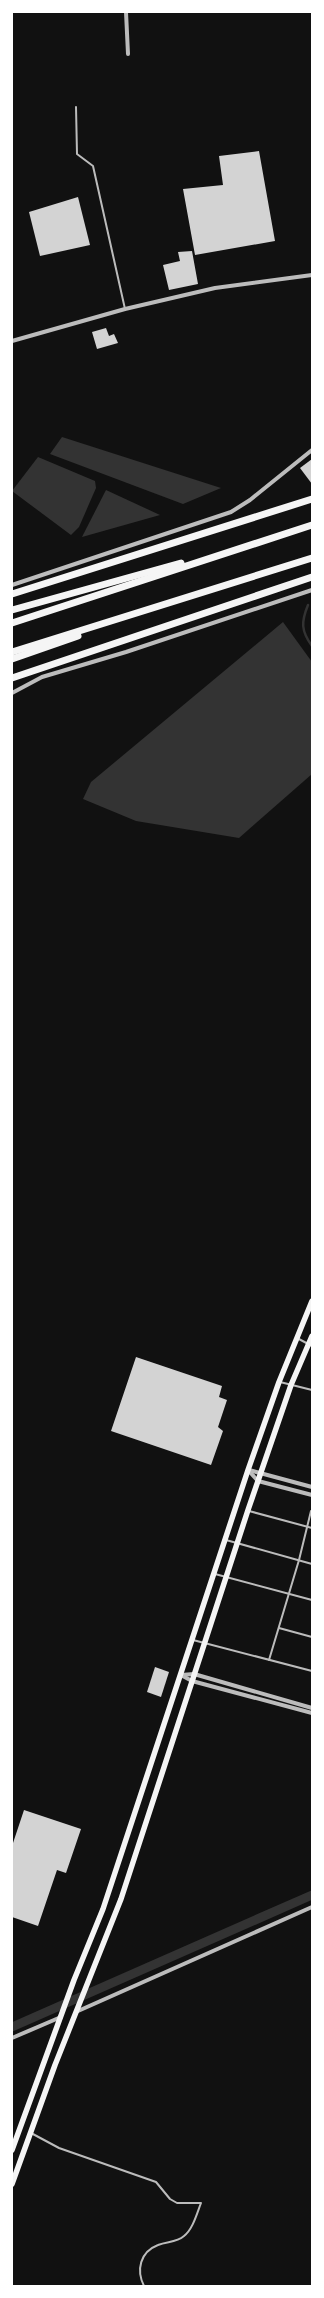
<svg xmlns="http://www.w3.org/2000/svg" width="324" height="2298" viewBox="0 0 324 2298" font-family="Signika,sans-serif">
<style>
.water{fill:#333}
.lines{fill:none;stroke-linecap:round;stroke-linejoin:round}
.stream{stroke:#333;stroke-width:2.5}
.canal{stroke:#333;stroke-width:9}
.building{fill:#d3d3d3}
.service{stroke:#bcbcbc;stroke-width:2}
.minor{stroke:#bcbcbc;stroke-width:4}
.secondary{stroke:#f5f5f5;stroke-width:5.5}
.motorway{stroke:#f5f5f5;stroke-width:7}
</style>
<rect width="100%" height="100%" fill="#111"/>
<g class="water">
<polygon points="62,437 221,488 183,504 50,454"/>
<polygon points="38,457 95,481 96,488 79,527 71,535 12,491"/>
<polygon points="106,490 160,515 82,537"/>
<polygon points="283,622 312,662 312,774 239,838 136,821 83,799 91,782"/>
</g>
<g class="lines">
<path class="stream" d="M308 605C301 622 301 631 312 646"/>
<polyline class="canal" points="12,2027 312,1895"/>
</g>
<g class="building">
<polygon points="259,151 275,241 195,255 183,189 223,185 219,156"/>
<polygon points="78,197 90,245 40,256 29,212"/>
<polygon points="192,251 198,284 169,290 163,265 180,261 178,252"/>
<polygon points="106,328 109,336 114,334 118,343 97,349 92,332"/>
<polygon points="312,459 312,484 300,468"/>
<polygon points="136,1357 222,1386 219,1397 227,1400 218,1427 223,1431 211,1465 111,1431"/>
<polygon points="155,1667 169,1672 161,1697 147,1692"/>
<polygon points="24,1810 81,1829 66,1873 57,1870 38,1926 12,1917 12,1846"/>
</g>
<g class="lines">
<g class="service">
<polyline points="76,107 77,154 93,166 125,309"/>
<polyline points="297,1338 312,1346"/>
<polyline points="280,1382 312,1390"/>
<polyline points="249,1511 312,1528"/>
<polyline points="226,1540 312,1564"/>
<polyline points="215,1574 312,1600"/>
<polyline points="279,1628 312,1637"/>
<polyline points="193,1640 312,1671"/>
<polyline points="269,1660 299,1560 311,1511"/>
<path d="M31 2133 59 2148 156 2182 170 2199 177 2203H201C197 2213 193 2229 184 2236 176 2243 167 2241 158 2245 140 2252 136 2270 144 2286"/>
</g>
<g class="minor">
<polyline points="126,12 128,54"/>
<polyline points="12,341 125,309 215,288 312,275"/>
<polyline points="12,585 231,512 250,500 312,450"/>
<polyline points="12,693 42,677 126,652 312,590"/>
<polyline points="248,1470 258,1481 312,1495"/>
<polyline points="249,1470 312,1487"/>
<polyline points="181,1675 192,1681 312,1713"/>
<polyline points="181,1675 194,1674 312,1708"/>
<polyline points="78,2011 312,1907"/>
<polyline points="12,2038 61,2017"/>
</g>
<g class="secondary">
<polyline points="12,2150 74,1980 103,1909 248,1470 279,1382 312,1301"/>
<polyline points="12,2184 55,2065 121,1899 248,1510 291,1385 312,1336"/>
</g>
<g class="motorway">
<polyline points="12,594 312,499"/>
<polyline points="12,610 181,563"/>
<polyline points="12,623 312,525"/>
<polyline points="12,652 312,558"/>
<polyline points="12,659 78,636"/>
<polyline points="12,678 312,577"/>
</g>
</g>
<rect width="324" height="2298" fill="none" stroke="#ffffff" stroke-width="26"/>
</svg>
